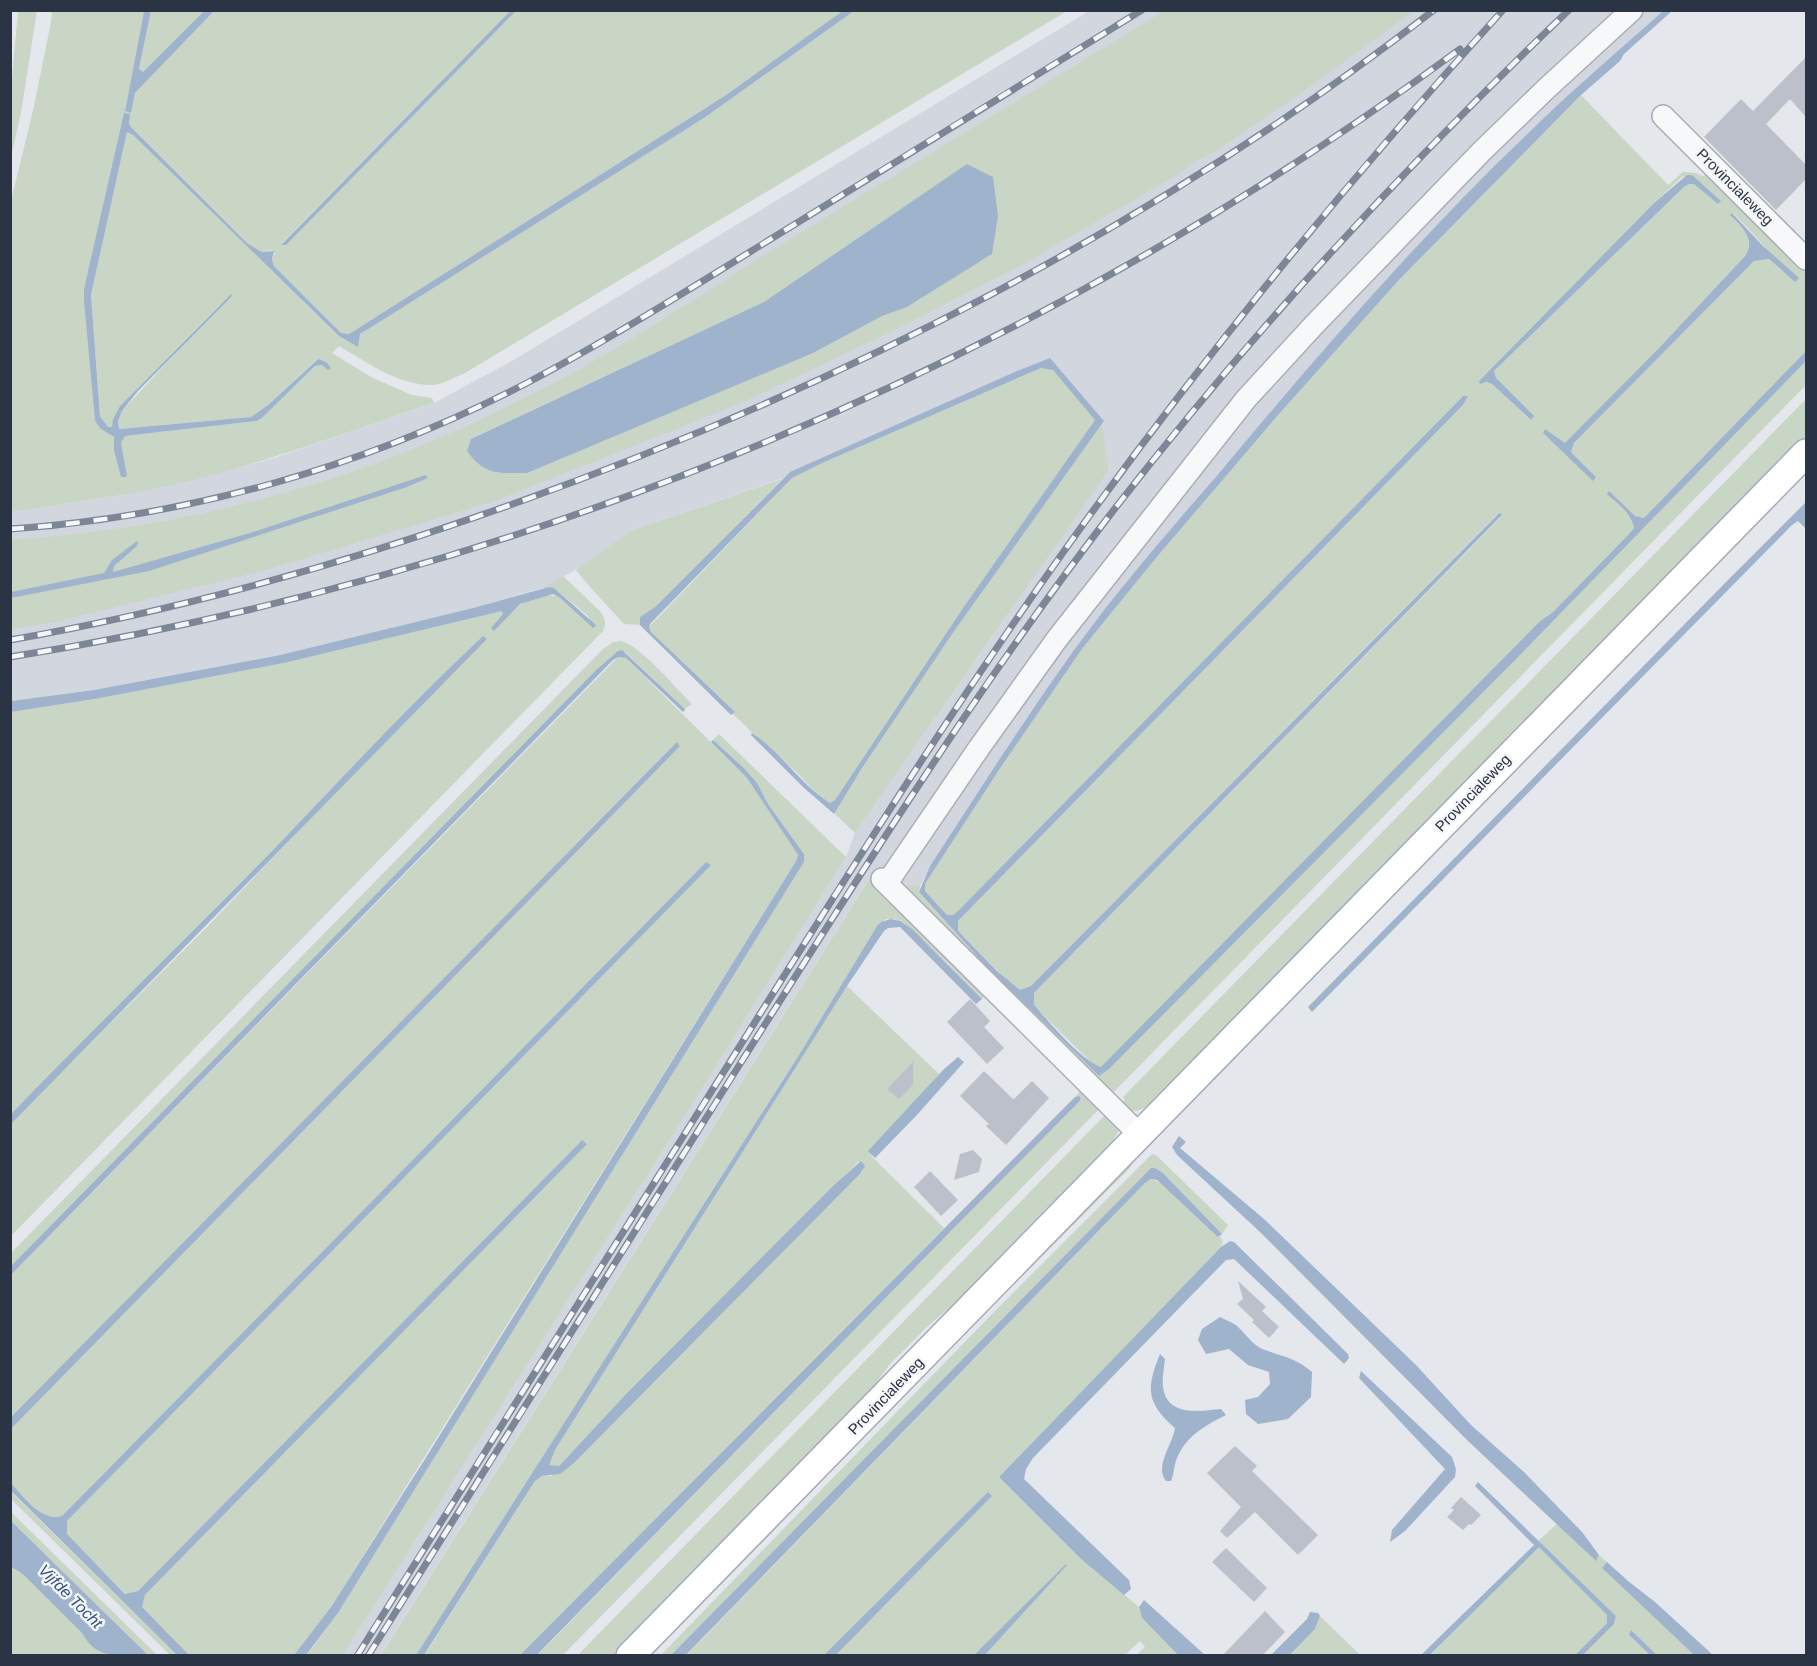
<svg xmlns="http://www.w3.org/2000/svg" width="1817" height="1666" viewBox="0 0 1817 1666" font-family="Helvetica,sans-serif">
<style>
.built{fill:#d2d6de}
.green{fill:#c9d6c5;fill-rule:evenodd}
.water{fill:#9fb4cc}
.building{fill:#bbc0ca}
.lines{fill:none;stroke-linecap:round;stroke-linejoin:round}
.minor-casing{stroke:#a9aeb7;stroke-width:24}
.major-casing{stroke:#a3abb8;stroke-width:30}
.minor{stroke:#f7f8fa;stroke-width:21}
.major{stroke:#fff;stroke-width:27}
.rail-casing{stroke:#7d8696;stroke-width:7}
.rail{stroke:#f4f6f9;stroke-width:4.5;stroke-dasharray:14;stroke-linecap:butt}
.labels{text-anchor:middle;stroke-width:5;stroke-linejoin:round;paint-order:stroke}
.street-label{font-size:15px;fill:#2b3445;stroke:#f4f6f9}
.water-label{font-size:16px;font-style:italic;fill:#34527a;stroke:#f4f6f9}
</style>
<rect width="100%" height="100%" fill="#e4e7ec"/>
<polygon class="built" points="1089,11 1663,11 1524,136 1434,228 1350,320 1276,405 1127,581 1092,627 1029,714 930,866 920,886 900,886 875,869 380,1655 343,1655 688,1111 846,857 855,833 1014,606 1102,424 1101,420 789,476 632,530 586,564 542,588 473,608 280,655 94,690 11,701 11,512 110,497 189,481 271,459 434,403 512,361"/>
<g class="green">
<polygon points="18,11 37,11 21,113 11,157 11,89"/>
<path d="M52 11H144L125 111 131 112 135 93 214 11H510L281 244 283 246 516 11H844L726 95 349 334 341 333 274 266 272 259 275 253 272 250 262 252 247 243 133 129 129 124 127 113 84 289 95 421 114 437V451L121 477H125L127 475 121 443 125 436 257 421 262 418 315 366 322 365 317 359 268 405 251 417 119 429 118 421 122 411 230 294 120 406 113 419V427H108L100 416 91 295 127 132 133 135 339 336 358 339 360 334 370 328 704 118 854 11H1067L465 373C455 377 443 384 434 385 399 386 368 363 339 346L332 353 373 378 412 395 432 398 434 403C353 430 273 460 190 481 131 495 70 503 11 512V201L34 106 51 22Z"/>
<polygon points="151,11 204,11 143,72 139,70"/>
<path d="M1164 11H1414L1304 91 1216 151 1196 161 1182 172 1018 267 889 333 739 404 495 501 266 570 55 622 11 629V540C156 531 308 495 442 437 479 421 516 402 552 384 631 343 704 292 779 246 907 167 1036 90 1164 11ZM927 191 995 203 998 216 992 254 907 307 882 316 813 353 787 363 467 451 471 438 764 302Z"/>
<path d="M1581 95 1668 185 1683 172 1696 173 1703 176 1707 174 1806 271V351L1644 518 1635 516 1609 492 1608 494C1617 504 1632 514 1634 528L1627 536 1553 612 1539 622 1106 1064 1101 1067 1094 1065 1033 1005 1034 993 1502 516 1501 513 1497 514 1031 986 1020 990 1008 981 961 934 958 930V921L1463 405 1467 396H1463L959 910 953 915H947L925 891V884L1001 767 1082 649 1156 558 1279 414 1399 280ZM1683 176 1720 202 1719 204 1694 184H1689L1684 187 1494 371 1496 378 1530 420 1492 384 1479 381 1654 203ZM1733 213C1753 233 1771 252 1786 275L1769 259 1754 261 1574 443 1571 452 1596 477 1593 480 1543 433 1546 430 1565 444 1659 348 1745 256C1755 241 1742 226 1731 215Z"/>
<polygon points="1806,361 1806,385 1109,1097 900,886 920,886 919,892 985,965 1099,1076"/>
<path d="M1045 367 1053 370 1096 419 965 605 835 800 830 803C815 794 805 780 792 768 772 750 752 733 733 714L734 712 651 632 649 627 792 478 822 463Z"/>
<path d="M1806 399V438L1756 490 1158 1099C1140 1109 1138 1117 1119 1105L1125 1099 1123 1097Z"/>
<path d="M1102 424 1108 471 855 833 834 813C916 679 1010 552 1102 424Z"/>
<polygon points="782,479 655,607 640,617 640,625 624,624 590,587 576,570 632,530"/>
<path d="M563 576 600 611C605 618 607 623 603 631L11 1236 10 1124 204 930 351 776 487 639 483 636C410 704 342 778 273 850 186 939 97 1025 11 1114V712L95 699 284 663 502 611 504 614 494 631C502 623 510 613 518 606 528 598 550 591 560 598L593 628 588 616 554 588H542Z"/>
<path d="M620 641C637 642 678 690 692 704L685 709 625 652H618L596 670 11 1266V1253L602 650 613 642Z"/>
<path d="M618 657 626 658 747 778 798 855 796 861 331 1607 294 1655H189L141 1607 145 1595 587 1143 581 1141 138 1591 126 1594 66 1534 67 1521 710 865 706 862 62 1516C41 1522 24 1497 11 1483V1429L680 745 677 743 11 1417V1275Z"/>
<polygon points="719,734 846,857 688,1111 343,1655 306,1656 338,1613 804,862 804,854 768,804 757,783 744,768 713,740"/>
<polygon points="871,876 907,908 991,991 982,999 946,962 905,924 895,919 886,919 877,926 799,1055 416,1655 380,1656"/>
<polygon points="847,986 939,1074 871,1156 944,1228 520,1655 424,1656 535,1481 542,1476 551,1476 574,1463 859,1175 859,1161 626,1394 559,1466 548,1465 555,1450"/>
<polygon points="1085,1086 1102,1106 563,1655 537,1656 949,1233 1079,1102 1079,1096 1075,1097"/>
<polygon points="1109,1111 1120,1128 1107,1152 980,1282 929,1325 890,1364 862,1402 614,1655 577,1656"/>
<polygon points="1152,1154 1156,1155 1228,1225 1222,1234 1163,1173 1155,1168 1151,1168 671,1655 660,1656 992,1314"/>
<polygon points="1129,1165 1131,1167 988,1310 652,1655 644,1656"/>
<path d="M1151 1179C1167 1182 1204 1224 1218 1237L1219 1236 1223 1241 1221 1247 999 1477 1081 1559 1139 1607 1142 1618 1178 1655H1136L1145 1647 1140 1641 1125 1655H985L1067 1565 974 1655H836L992 1496 988 1493 824 1655 686 1656 1145 1183Z"/>
<polygon points="10,1491 177,1655 170,1655 11,1499"/>
<polygon points="10,1511 157,1655 148,1655 11,1521"/>
<polygon points="1557,1524 1596,1560 1599,1555 1607,1562 1602,1568 1694,1655 1657,1655 1631,1630 1629,1635 1650,1655 1583,1655 1614,1624 1616,1616 1538,1541"/>
<polygon points="1539,1546 1607,1615 1607,1623 1575,1655 1430,1656"/>
<polygon points="10,1566 19,1573 24,1574 82,1633 86,1640 107,1655 11,1655"/>
<polygon points="1320,1616 1360,1655 1290,1656 1315,1629"/>
</g>
<g class="water">
<polygon points="844,10 854,11 704,118 370,328 360,334 358,347 339,336 133,135 127,132 91,295 100,416 108,427 112,427 113,419 120,406 231,294 232,296 138,391 122,411 118,421 119,429 251,417 268,405 318,359 326,362 331,368 328,370 322,365 315,366 262,418 257,421 125,436 121,443 127,475 126,477 121,477 114,451 114,437 101,429 95,421 84,301 84,289 124,113 130,114 129,124 133,129 247,243 262,252 274,251 272,259 274,266 341,333 349,334 726,95"/>
<polygon points="144,11 151,11 139,69 143,72 204,11 214,11 135,93 131,113 125,111"/>
<polygon points="510,11 516,11 286,245 281,245"/>
<path d="M1663 11H1672L1624 54 1620 61 1581 95 1399 280 1279 414 1156 558 1082 649 1001 767 925 884V891L947 915H953L959 910 1463 396H1468L1463 405 958 921V930L961 934 997 971 1020 990 1031 986 1498 514 1501 513 1502 515 1034 993V1005C1049 1022 1081 1060 1101 1067L1539 622 1553 612 1627 536 1634 528C1632 514 1617 503 1607 494L1609 491 1635 516 1644 518 1806 351V361L1519 656 1109 1069 1099 1076 985 965 919 892 930 866C983 785 1034 703 1092 626 1132 573 1176 523 1219 473 1316 357 1415 242 1524 137 1569 93 1617 52 1663 11Z"/>
<path d="M967 164 993 177 998 216 992 254 907 307 882 316 813 353 527 473C499 473 485 476 467 451L471 439 764 302Z"/>
<polygon points="1687,175 1692,175 1721,201 1718,204 1694,184 1689,184 1684,187 1494,371 1496,378 1534,416 1531,420 1492,384 1486,382 1480,384 1479,381 1654,203"/>
<path d="M1732 213 1763 246 1799 278 1795 282 1769 259 1754 261 1574 443 1571 452 1596 477 1593 481 1543 433 1545 429 1565 443 1659 348 1745 256C1756 241 1742 226 1730 215Z"/>
<path d="M1050 358 1104 421 952 634 862 768 834 814 803 787 751 735 752 733C780 751 801 785 830 803L835 800 965 605 1095 420 1053 370 1041 368 822 463 792 478 651 623 649 627 651 632 735 712 731 715 640 625V617L655 607 790 472 1017 371Z"/>
<polygon points="426,475 428,478 407,487 149,571 11,598 11,592 104,573 112,560 137,541 138,543 136,547 114,566 113,572 250,533"/>
<polygon points="1806,502 1806,529 1798,521 1792,525 1312,1012 1308,1007 1729,579"/>
<polygon points="549,587 554,588 596,625 593,628 560,598 553,594 520,604 494,631 491,628 503,614 502,611 284,663 95,699 11,712 11,701 94,690 280,655 473,608"/>
<path d="M483 636 487 639 11 1124V1114C97 1025 186 939 273 850 342 778 410 704 483 636Z"/>
<polygon points="622,650 685,709 684,711 683,712 626,658 618,657 612,661 11,1275 11,1266 596,670 618,651"/>
<polygon points="713,740 744,768 757,783 768,804 804,854 804,862 338,1613 306,1655 294,1655 331,1607 425,1459 796,861 798,855 747,778 711,742"/>
<polygon points="677,742 680,746 11,1429 11,1417"/>
<path d="M706 862 711 865 67 1521V1534L125 1594 138 1591 582 1140 587 1144 145 1595 142 1607 189 1655H177L11 1491V1483C24 1497 41 1522 62 1516Z"/>
<polygon points="891,919 900,921 912,929 982,999 976,1004 900,927 888,928 884,931 847,986 555,1450 549,1465 559,1466 626,1394 834,1185 861,1161 865,1166 859,1175 574,1463 560,1474 542,1476 535,1481 424,1655 416,1655 799,1055 877,926 881,922"/>
<polygon points="958,1057 964,1062 916,1116 875,1158 868,1151 944,1069"/>
<polygon points="1079,1096 1081,1098 1079,1102 949,1233 537,1655 520,1655 1075,1097"/>
<polygon points="1179,1136 1186,1142 1180,1148 1264,1219 1416,1365 1471,1425 1524,1472 1582,1532 1599,1555 1596,1561 1468,1441 1260,1232 1177,1155 1172,1147"/>
<polygon points="1151,1168 1155,1168 1163,1173 1222,1234 1218,1237 1157,1180 1151,1179 1145,1183 686,1655 671,1655"/>
<polygon points="1230,1241 1234,1242 1348,1354 1349,1358 1344,1364 1234,1259 1226,1260 1033,1458 1026,1469 1024,1479 1129,1580 1131,1589 1124,1595 1081,1559 999,1477 1221,1247"/>
<path d="M1220 1317C1225 1320 1232 1322 1237 1326 1246 1334 1253 1346 1265 1350 1284 1357 1296 1358 1312 1372L1311 1397 1288 1419 1258 1424 1246 1414 1245 1400 1258 1397 1270 1384 1269 1372 1248 1365 1229 1349 1206 1354 1198 1340 1202 1329Z"/>
<path d="M1160 1354 1165 1359C1164 1368 1162 1379 1163 1387 1167 1417 1199 1411 1221 1409L1226 1415C1206 1425 1186 1436 1177 1458 1174 1465 1174 1474 1171 1481H1166C1154 1466 1173 1444 1175 1428 1146 1403 1146 1388 1160 1354Z"/>
<polygon points="1361,1371 1452,1457 1456,1469 1455,1477 1405,1531 1390,1542 1392,1530 1445,1469 1359,1378"/>
<polygon points="1478,1482 1616,1616 1614,1624 1583,1655 1575,1655 1607,1623 1607,1615 1539,1547 1430,1655 1421,1655 1534,1545 1475,1486"/>
<polygon points="988,1492 992,1496 836,1655 824,1655"/>
<path d="M10 1521H11L148 1655C121 1656 97 1661 82 1633L24 1575 11 1567Z"/>
<polygon points="1607,1562 1628,1581 1655,1602 1713,1655 1694,1655 1602,1568"/>
<polygon points="1068,1564 985,1655 974,1655 1065,1565"/>
<polygon points="1144,1600 1205,1655 1178,1655 1142,1618 1139,1607"/>
<polygon points="1310,1612 1318,1613 1320,1616 1315,1629 1290,1655 1271,1655 1307,1619"/>
<polygon points="1631,1630 1657,1655 1650,1655 1629,1635"/>
</g>
<g class="building">
<polygon points="1806,57 1806,117 1790,99 1766,124 1806,165 1806,179 1776,210 1704,137 1741,99 1753,111"/>
<polygon points="970,999 990,1021 984,1027 1004,1048 987,1064 947,1022"/>
<polygon points="913,1062 913,1085 899,1099 887,1089"/>
<polygon points="984,1071 1013,1099 1014,1099 1032,1081 1049,1098 1006,1145 986,1126 989,1124 960,1096"/>
<polygon points="973,1150 982,1159 979,1172 954,1180 960,1154"/>
<polygon points="930,1171 958,1200 941,1216 914,1187"/>
<polygon points="1238,1281 1266,1307 1262,1311 1279,1327 1269,1338 1252,1322 1254,1320 1237,1304 1243,1299"/>
<polygon points="1235,1446 1257,1466 1252,1471 1318,1535 1298,1555 1255,1512 1227,1538 1220,1531 1241,1507 1207,1473"/>
<polygon points="1461,1497 1481,1515 1471,1525 1469,1524 1463,1530 1447,1517 1454,1510 1451,1508"/>
<polygon points="1226,1548 1267,1588 1254,1602 1212,1562"/>
<polygon points="1265,1611 1285,1632 1262,1656 1222,1656"/>
</g>
<g class="lines">
<g class="minor-casing">
<g id="minor">
<polyline points="1663,116 1806,259"/>
<polyline points="882,879 1139,1134"/>
<polyline points="887,883 979,748 1057,639 1246,399 1314,325 1482,151 1546,89 1632,10"/>
</g>
</g>
<g class="major-casing">
<polyline id="major" points="630,1656 1806,453"/>
</g>
<use href="#minor" class="minor"/>
<use href="#major" class="major"/>
<g class="rail-casing">
<g id="rail">
<path d="M10 529C189 517 366 466 525 384 616 336 704 280 792 226 908 154 1025 82 1142 10"/>
<path d="M10 640C181 610 350 562 513 504 841 387 1158 224 1434 10"/>
<path d="M10 657C534 573 1033 364 1460 49"/>
<path d="M357 1656C473 1470 590 1285 706 1100 828 906 948 712 1082 526 1212 346 1353 175 1503 10"/>
<path d="M368 1656C492 1459 616 1262 740 1064 859 876 977 687 1113 511 1252 332 1405 166 1569 10"/>
</g>
</g>
<use href="#rail" class="rail"/>
</g>
<g class="labels">
<g class="street-label">
<text transform="translate(1735 187) rotate(45)" y="5">Provincialeweg</text>
<text transform="translate(1473 793) rotate(-46)" y="5">Provincialeweg</text>
<text transform="translate(886 1396) rotate(-46)" y="5">Provincialeweg</text>
</g>
<g class="water-label">
<text transform="translate(71 1596) rotate(45)" y="6">Vijfde Tocht</text>
</g>
</g>
<rect width="1817" height="1666" fill="none" stroke="#2b3445" stroke-width="24"/>
</svg>
